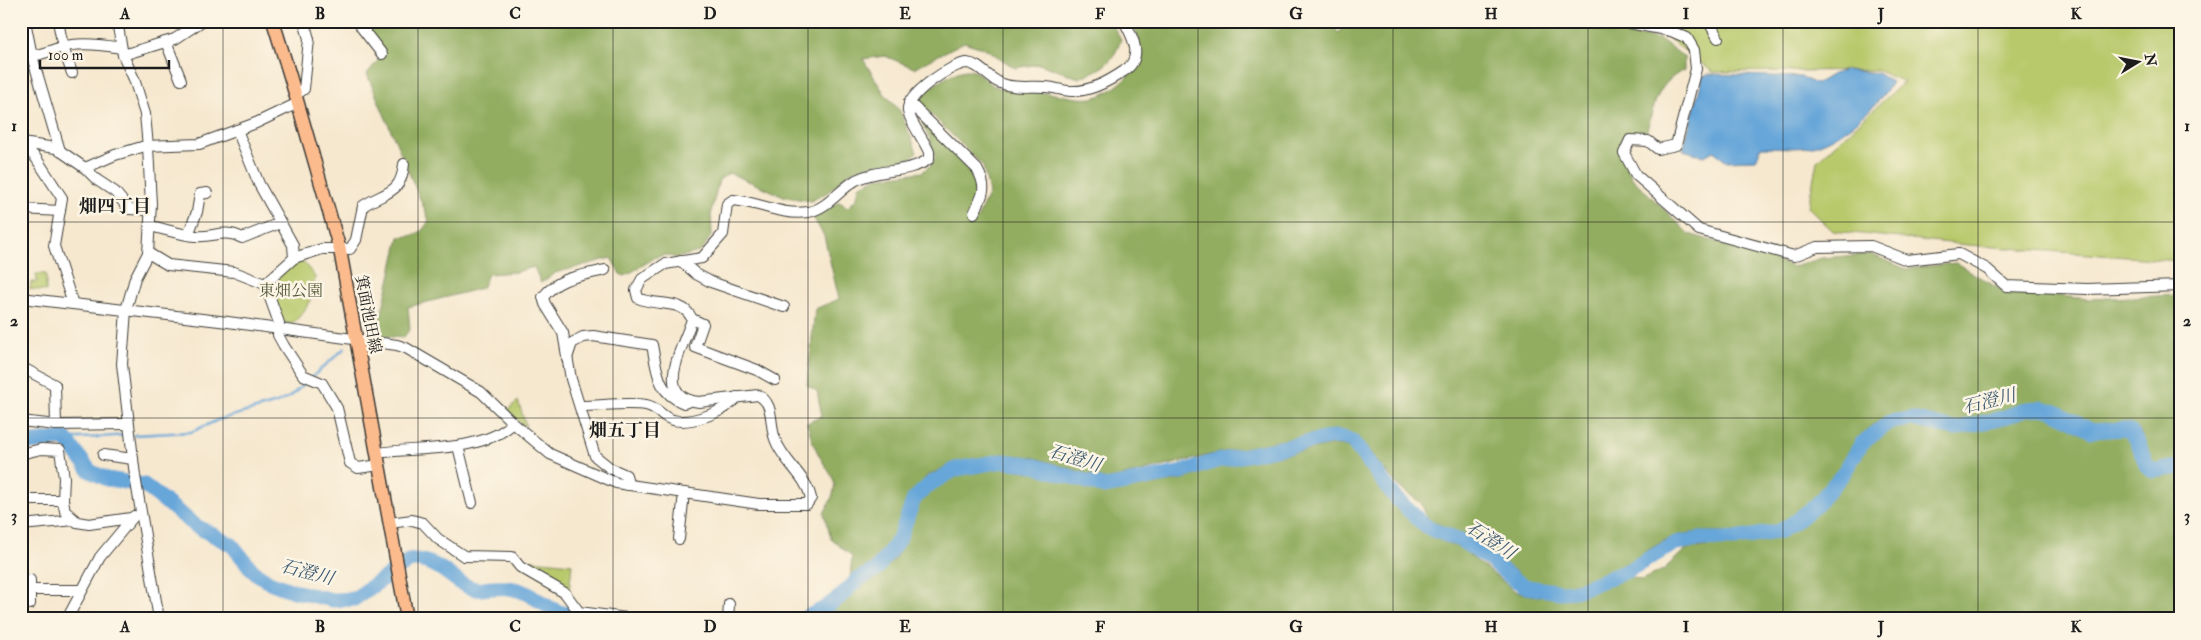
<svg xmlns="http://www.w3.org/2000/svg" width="2201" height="640" viewBox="0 0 2201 640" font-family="'IM FELL Double Pica','Noto Serif JP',serif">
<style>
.green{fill:#b8c96c;stroke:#6a7244}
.forest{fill:#92ad60;stroke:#57643e}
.water{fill:#66a6d9;stroke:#41617a}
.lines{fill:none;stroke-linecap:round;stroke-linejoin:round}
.stream{stroke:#66a6d9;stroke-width:2.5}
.river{stroke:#66a6d9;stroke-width:15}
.minor-casing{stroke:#3d3b37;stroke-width:12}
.major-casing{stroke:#3d3b37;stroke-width:15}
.minor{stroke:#fff;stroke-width:10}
.major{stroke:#fbbb8d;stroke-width:12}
.grid{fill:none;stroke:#1c1c1c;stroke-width:1;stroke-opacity:0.55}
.labels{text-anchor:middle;stroke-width:5;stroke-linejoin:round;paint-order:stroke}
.park-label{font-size:16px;fill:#535938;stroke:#fcf5e5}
.street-label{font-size:16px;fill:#1c1c1c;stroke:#fcf5e5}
.neighbourhood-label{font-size:18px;font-weight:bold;fill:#1c1c1c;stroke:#fcf5e5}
.water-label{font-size:18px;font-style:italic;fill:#3d5a71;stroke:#fcf5e5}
.neatline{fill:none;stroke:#1c1c1c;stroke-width:2}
.grid-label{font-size:16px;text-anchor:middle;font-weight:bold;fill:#1c1c1c}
</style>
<rect width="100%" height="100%" fill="#fcf5e5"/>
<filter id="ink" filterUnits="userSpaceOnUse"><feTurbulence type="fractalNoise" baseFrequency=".02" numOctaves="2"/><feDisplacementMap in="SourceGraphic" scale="10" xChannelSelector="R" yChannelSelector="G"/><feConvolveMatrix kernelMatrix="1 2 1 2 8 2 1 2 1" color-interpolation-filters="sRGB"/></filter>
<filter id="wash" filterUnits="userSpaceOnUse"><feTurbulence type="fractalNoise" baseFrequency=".0096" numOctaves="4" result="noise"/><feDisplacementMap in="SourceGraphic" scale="20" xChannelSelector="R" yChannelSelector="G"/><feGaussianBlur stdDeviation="1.12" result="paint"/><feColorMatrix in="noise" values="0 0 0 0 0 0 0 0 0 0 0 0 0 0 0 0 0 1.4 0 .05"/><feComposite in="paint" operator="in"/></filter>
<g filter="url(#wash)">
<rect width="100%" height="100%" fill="#f6e8cf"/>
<g class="green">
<polygon points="1570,21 2180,21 2180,261 1968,245 1833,231 1808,207 1817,161 1904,82 1876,70 1713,72 1665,36"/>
<path d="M302 260 315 277C312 300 308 309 292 324L280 322 269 284 290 264Z"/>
<polygon points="36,274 46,274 46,291 30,289 31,282 37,282"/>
<polygon points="518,401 526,425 524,426 508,410"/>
<polygon points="522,559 572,564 569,593 521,564"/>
</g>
<g class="forest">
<path d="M366 21H1110L1121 39C1113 64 1103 68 1079 78L1039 64 1015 68 986 49 964 42 914 68 885 56 863 59 884 93 900 111 917 152 911 158 865 166 850 172 828 192 811 201 786 197 729 173 719 180 711 212 712 234 702 251 677 258 666 255 656 257 625 276 620 274 611 258 555 273 541 283 534 267 516 272 488 274 482 288 408 307 410 329 403 338 371 335 367 328 381 317 399 237C415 236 422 234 429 220L367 74 384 53 364 25Z"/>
<path d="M1130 21H1331L1338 33 1352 21H1538L1660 39 1684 57V70C1656 84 1654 106 1646 134L1628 138 1620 152 1632 178 1689 234 1744 250 1793 267 1822 258 1870 254 1906 269 1956 263 2001 290 2089 299 2180 295V461L2156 465 2151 461 2140 431 2125 423 2095 425 2058 407 2042 402 2026 403 2002 413 1955 423C1933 425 1914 408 1889 417 1862 426 1853 450 1838 471 1825 489 1810 507 1791 519 1757 542 1713 525 1676 536 1661 540 1641 556 1627 563 1598 579 1562 593 1530 582 1523 579 1517 572 1511 568 1495 556 1479 545 1462 533L1454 532 1428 519 1421 503 1399 487 1357 437 1345 432 1335 430 1214 454 1107 480 1032 457 1002 454 955 463 927 476 911 496 895 535 874 565 850 578 852 556 831 539 824 513C845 477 830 480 816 449 812 441 810 432 807 423L822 416 817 391 807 385 815 309 839 299 824 236 813 217 839 202 848 207 857 198 859 186 876 178 922 172 930 166 935 157 930 139 922 124 925 123 972 174 977 188 968 215 976 221 989 193 983 166 921 104V95C933 86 953 70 968 70 980 70 987 84 997 87 1013 93 1030 92 1046 93 1061 94 1077 100 1092 98 1108 95 1130 78 1137 64 1144 50 1138 33 1130 21Z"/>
<path d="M2038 413C2042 414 2048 415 2053 417 2065 422 2077 434 2090 436 2102 438 2118 428 2128 438 2139 448 2135 464 2151 477L2180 472V619H813L874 578 891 563 905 542 920 501 940 484 957 476 1003 467 1048 475 1106 493 1184 479 1218 467 1333 445H1342L1350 448 1389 501 1414 523 1430 536 1460 548 1515 591 1530 595 1561 598 1575 597 1629 576 1641 580 1663 570 1686 549 1781 537 1819 510 1845 479 1865 449 1877 437 1892 427 1912 425 1954 433Z"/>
</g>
<path class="water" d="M1846 70 1877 73 1892 82C1878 107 1837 143 1808 147 1793 149 1776 147 1761 147L1756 160 1725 161 1714 151 1704 156 1683 150 1703 76 1708 74 1801 77 1816 84 1833 74Z"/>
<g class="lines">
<g class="stream">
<polyline points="312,377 345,348"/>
<polyline points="134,435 191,432 218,420 277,403 291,396 308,380"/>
<path d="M65 438C87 439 107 436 129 435"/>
</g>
<g class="river">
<path d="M21 444 65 438 90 471 107 479 144 485 196 526 232 545 253 571 269 582 293 591 333 600 354 599 410 560C444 559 453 586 476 589 481 590 487 588 491 588 507 587 518 588 532 596 542 602 558 616 570 613L579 619"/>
<polyline points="803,619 823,609 840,597 858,579 876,570 899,539 914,499 930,484 956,469 1002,461 1029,464 1105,487 1182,472 1216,461 1334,437 1345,438 1352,441 1396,498 1423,524 1433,530 1460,540 1486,557 1513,579 1527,587 1561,592 1575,591 1627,571 1676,543 1701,539 1736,539 1780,531 1793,523 1816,505 1843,474 1862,443 1890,422 1912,419 1954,429 2002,418 2027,409 2041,408 2054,411 2092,431 2122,429 2130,431 2139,445 2146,465 2153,471 2180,467"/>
</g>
</g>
</g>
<g filter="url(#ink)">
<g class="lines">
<g class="minor-casing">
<g id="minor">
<polyline points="25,21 32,56 60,151"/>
<polyline points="58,21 63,47 72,73"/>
<polyline points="117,21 123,55 134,79 145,114 148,147 151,204 148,253 135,278 126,310 122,364 135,476 159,619"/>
<polyline points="359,21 361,27 382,54"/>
<polyline points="1619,21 1671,31 1687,38 1694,50 1696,69 1676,145 1658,149 1648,141 1630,140 1624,153 1636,175 1699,230 1794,256 1817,247 1871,246 1907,260 1959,254 1987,269 2006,286 2087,289 2180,286"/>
<polyline points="1705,21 1710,24 1718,38"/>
<polyline points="166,42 181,80"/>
<polyline points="123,55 175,39 202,21"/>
<path d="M32 56C43 54 52 50 62 47 79 42 104 45 121 48"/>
<polyline points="296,95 304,89 309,39 304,21"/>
<path d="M909 102 977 169C988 189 983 194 974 213"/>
<polyline points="21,143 36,158 62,198 54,246 73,304"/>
<polyline points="22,143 56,148 85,168 97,180 115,192 129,209 150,210"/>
<polyline points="85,168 115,155 145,146 199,144 256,123 298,103"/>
<polyline points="21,209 60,211"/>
<path d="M150 226C165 229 181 235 196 236 213 238 224 228 242 238L280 223"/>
<polyline points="188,235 197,212 200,194 207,193"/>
<polyline points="148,253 168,265 234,272 265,284 294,258 293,245 259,184 237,130"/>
<path d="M294 258 322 249H350L356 240 363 206C386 191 401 195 404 164"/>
<polyline points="681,261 696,274 711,282 784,307"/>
<path d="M605 270C581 276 560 276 543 297L545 304 563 333 571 379 595 456 610 468 626 475 628 485"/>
<polyline points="265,284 279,323 278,335 284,346 303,375 322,383 337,408 350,463 358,468 380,465"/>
<path d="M21 298 228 322 397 345 406 348 481 392 513 423 550 454 616 483 759 504H807L811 498C806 475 783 462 775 439 769 423 775 404 758 395L699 402C651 397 685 344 692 319 683 298 656 307 638 298L636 290 642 279 665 264 702 258 723 234 727 204 733 200C759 202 781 216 808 212 827 209 840 189 856 180 879 168 908 174 929 159V152C924 140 910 122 908 111 905 95 953 63 967 63 980 64 988 78 1000 83 1015 89 1029 86 1045 87 1054 87 1062 91 1071 91 1090 92 1108 82 1124 71 1144 58 1133 37 1124 21"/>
<polyline points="692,319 703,324 695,347 757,370 775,380"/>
<path d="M567 358 572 343 583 337 593 336 652 345C657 370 657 393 684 403L687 402"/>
<polyline points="21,367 55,385 56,425"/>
<path d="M580 406C601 406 625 402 646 405 656 407 658 412 666 417 684 428 724 413 737 397"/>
<polyline points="21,421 56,425 128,424"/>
<polyline points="458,446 472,503"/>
<path d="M378 453C416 447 484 453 513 423"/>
<polyline points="21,454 41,449 60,450 64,478 63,500 65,511 77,522 89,524 131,518"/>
<polyline points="103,455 133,459"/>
<polyline points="21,500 63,500"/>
<polyline points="390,523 412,520 423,523 438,539 464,556 512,557 520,567 565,593 579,612 635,619"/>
<polyline points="21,525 75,520"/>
<polyline points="679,539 684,493"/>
<polyline points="30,580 30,604"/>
<polyline points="30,590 82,590"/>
<polyline points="67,619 100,557 134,516"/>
<polyline points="728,619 729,604"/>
</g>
</g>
<g class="major-casing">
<polyline id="major" points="273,21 290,76 340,250 407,619"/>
</g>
<use href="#minor" class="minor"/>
<use href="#major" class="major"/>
</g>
</g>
<path class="grid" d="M223 21V619M418 21V619M613 21V619M808 21V619M1003 21V619M1198 21V619M1393 21V619M1588 21V619M1783 21V619M1978 21V619M21 222H2180M21 418H2180"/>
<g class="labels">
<g class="park-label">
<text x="291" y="296">東畑公園</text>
</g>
<g class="street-label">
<text transform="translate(369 314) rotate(79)" y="6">箕面池田線</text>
</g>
<g class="neighbourhood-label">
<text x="115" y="212">畑四丁目</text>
<text x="625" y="436">畑五丁目</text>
</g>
<g class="water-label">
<text transform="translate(1989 401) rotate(-14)" y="6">石澄川</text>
<text transform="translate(1075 458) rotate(17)" y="6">石澄川</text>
<text transform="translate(1491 540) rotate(33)" y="6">石澄川</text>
<text transform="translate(307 572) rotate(15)" y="6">石澄川</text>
</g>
</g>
<rect width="2201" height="640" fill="none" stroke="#fcf5e5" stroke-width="55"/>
<g transform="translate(2138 62) rotate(80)" stroke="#fcf5e5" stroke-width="4" paint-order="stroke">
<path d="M0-4L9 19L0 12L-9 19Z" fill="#1c1c1c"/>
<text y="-8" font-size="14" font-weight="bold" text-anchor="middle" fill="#1c1c1c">N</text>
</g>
<path d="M40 60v8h129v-8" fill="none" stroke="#1c1c1c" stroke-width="2.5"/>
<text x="48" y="60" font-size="15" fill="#1c1c1c" stroke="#fcf5e5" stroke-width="4" paint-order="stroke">100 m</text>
<rect x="28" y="28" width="2146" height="584" class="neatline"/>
<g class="grid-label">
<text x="125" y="19">A</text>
<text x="320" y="19">B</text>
<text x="515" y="19">C</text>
<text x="710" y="19">D</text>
<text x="905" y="19">E</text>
<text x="1100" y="19">F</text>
<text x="1296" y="19">G</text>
<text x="1491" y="19">H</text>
<text x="1686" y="19">I</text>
<text x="1881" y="19">J</text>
<text x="2076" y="19">K</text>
<text x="14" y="131">1</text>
<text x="2187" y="131">1</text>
<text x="14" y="326">2</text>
<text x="2187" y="326">2</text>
<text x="14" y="521">3</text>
<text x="2187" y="521">3</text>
<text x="125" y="632">A</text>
<text x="320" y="632">B</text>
<text x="515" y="632">C</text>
<text x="710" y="632">D</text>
<text x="905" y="632">E</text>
<text x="1100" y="632">F</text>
<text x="1296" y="632">G</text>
<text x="1491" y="632">H</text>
<text x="1686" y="632">I</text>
<text x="1881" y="632">J</text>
<text x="2076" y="632">K</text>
</g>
</svg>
